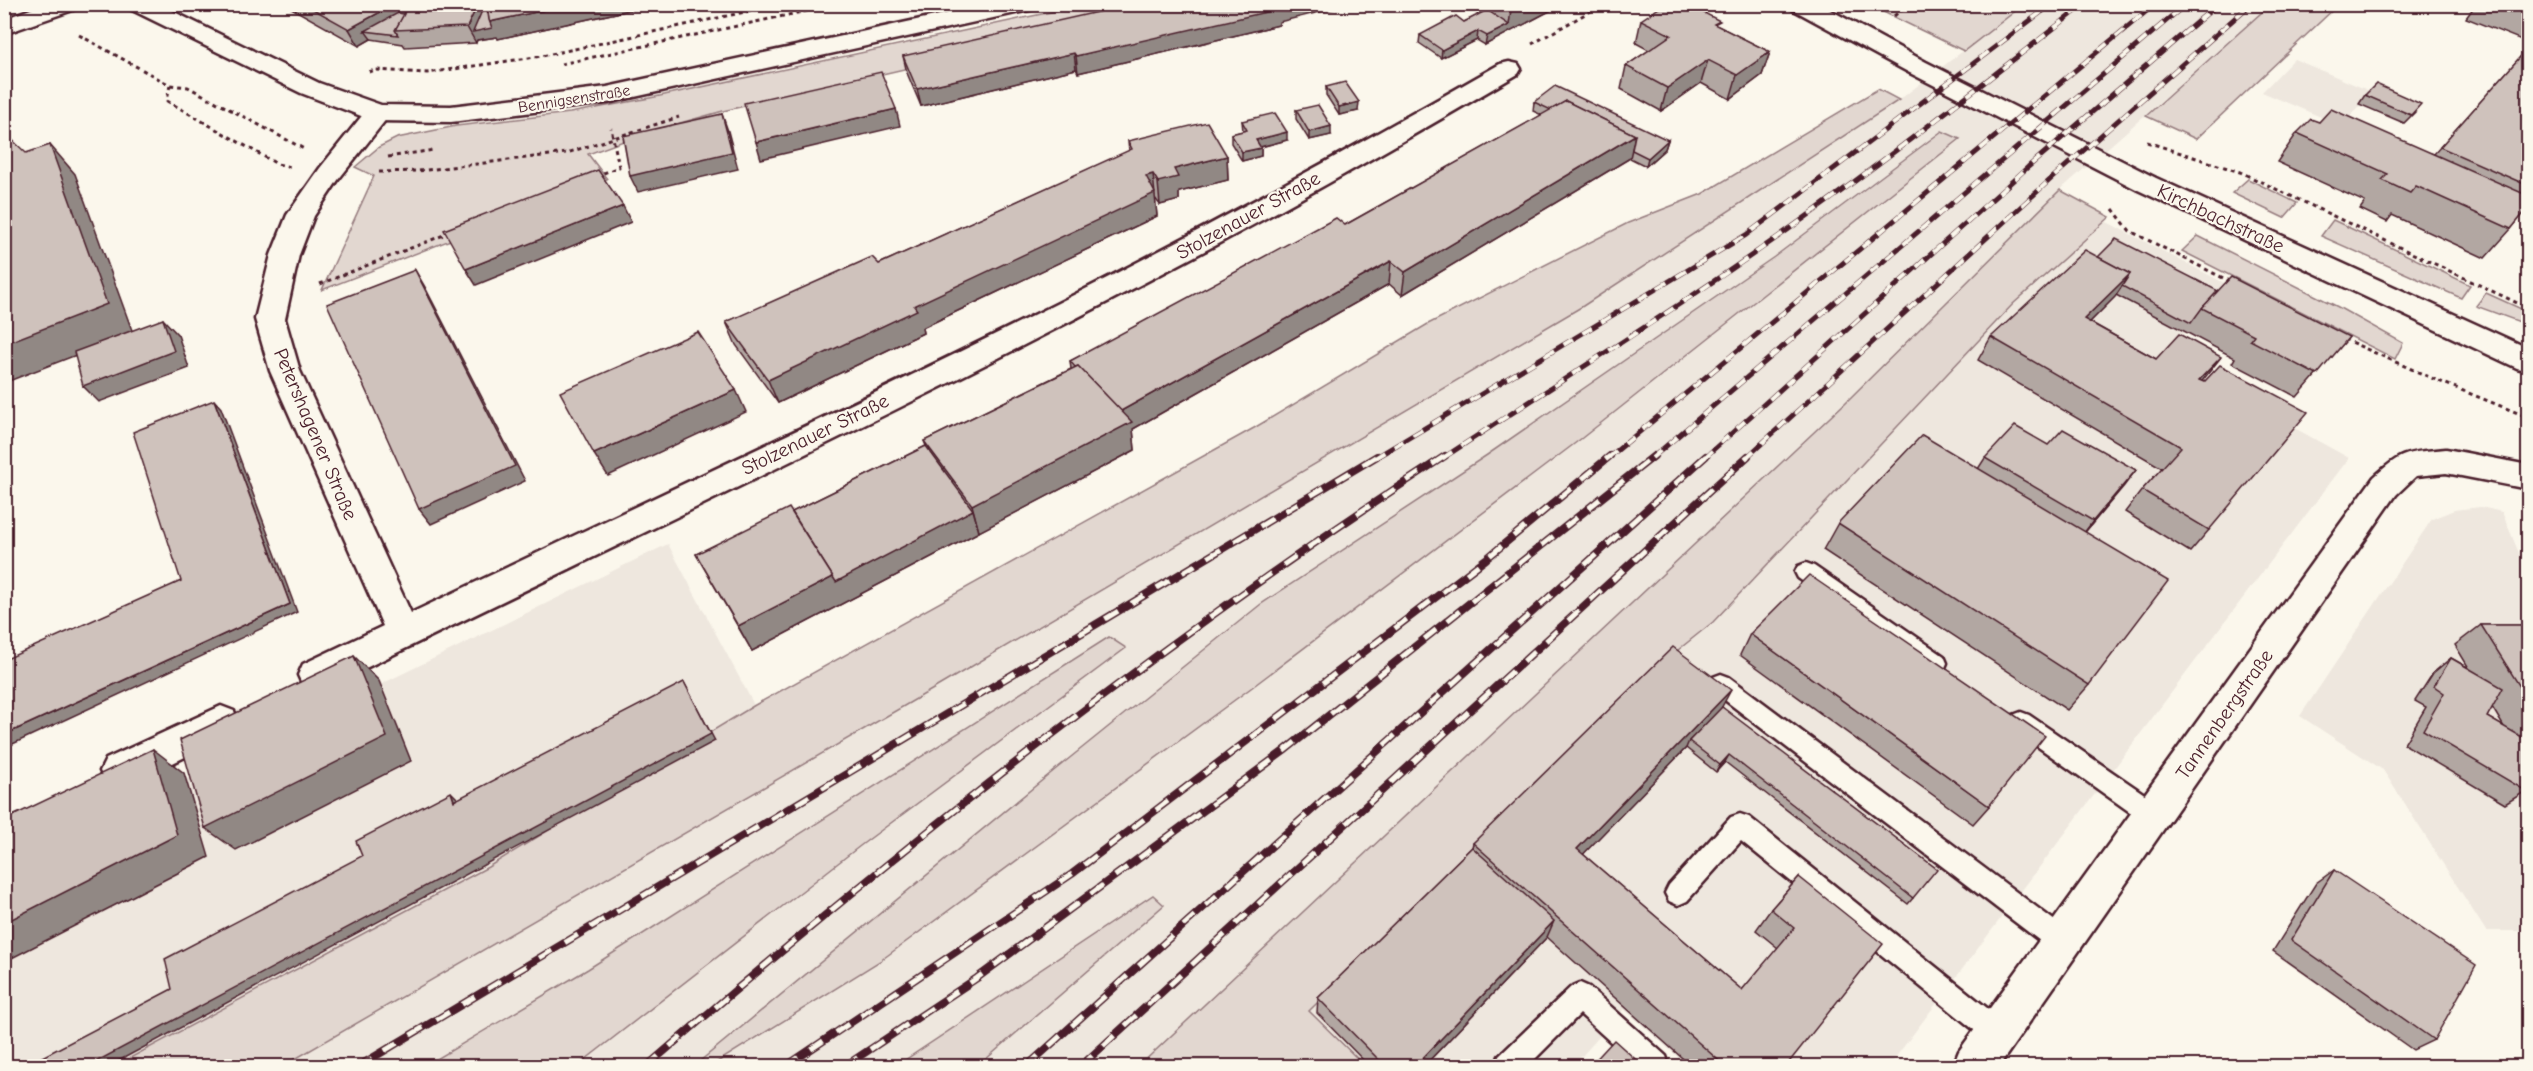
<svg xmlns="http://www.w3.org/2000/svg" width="2533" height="1071" viewBox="0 0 2533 1071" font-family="'Comic Neue',sans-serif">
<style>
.built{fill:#eee7de}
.green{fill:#e2d7d0;stroke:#967b7e;stroke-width:1.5}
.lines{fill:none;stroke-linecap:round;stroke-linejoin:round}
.service-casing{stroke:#4a1f2b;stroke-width:5}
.minor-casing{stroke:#4a1f2b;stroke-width:5}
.tertiary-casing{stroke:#4a1f2b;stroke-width:5}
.secondary-casing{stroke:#4a1f2b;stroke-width:5}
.primary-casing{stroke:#4a1f2b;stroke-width:5}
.path{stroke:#4a1f2b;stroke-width:3;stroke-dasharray:4 4;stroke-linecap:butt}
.service{fill:#fbf7ec;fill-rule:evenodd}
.minor{fill:#fbf7ec;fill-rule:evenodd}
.tertiary{fill:#fbf7ec;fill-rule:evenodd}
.secondary{fill:#fbf7ec;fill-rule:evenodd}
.primary{fill:#fbf7ec;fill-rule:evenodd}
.rail-far1-casing{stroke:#4a1f2b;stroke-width:5}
.rail-casing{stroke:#4a1f2b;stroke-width:8}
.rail-far1{stroke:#fbf7ec;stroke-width:4;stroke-dasharray:11;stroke-linecap:butt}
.rail{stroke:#fbf7ec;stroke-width:5;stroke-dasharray:15;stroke-linecap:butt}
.wall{fill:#b2a7a2;stroke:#4a1f2b;stroke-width:1.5;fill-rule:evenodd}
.shaded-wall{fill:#918884;stroke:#4a1f2b;stroke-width:1.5}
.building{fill:#cfc2bc;stroke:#4a1f2b;stroke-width:1.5}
.labels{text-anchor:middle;stroke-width:4.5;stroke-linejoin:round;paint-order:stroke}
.far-street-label{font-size:16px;fill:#4a1f2b;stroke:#fbf7ec}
.street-label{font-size:20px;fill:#4a1f2b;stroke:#fbf7ec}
</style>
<rect width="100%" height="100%" fill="#fbf7ec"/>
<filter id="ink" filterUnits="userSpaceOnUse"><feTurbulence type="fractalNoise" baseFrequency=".0167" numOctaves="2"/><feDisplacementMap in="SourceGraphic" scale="12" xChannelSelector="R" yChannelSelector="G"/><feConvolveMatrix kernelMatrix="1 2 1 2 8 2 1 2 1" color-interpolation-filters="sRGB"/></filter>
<g filter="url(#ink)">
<g class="built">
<polygon points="2023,5 2270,5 2060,190 1845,403 1139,1066 283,1066 935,688 1583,306 1899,100"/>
<polygon points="2294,59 2372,92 2342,126 2262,92"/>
<polygon points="2105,221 2228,285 2163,356 2349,458 1889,1066 1688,1066 1624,1009 1573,1066 1365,1066 1309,1012 1663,662 1713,622 2013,304"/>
<polygon points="2481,507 2502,512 2521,558 2528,570 2528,931 2486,931 2383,770 2300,716 2432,519 2454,510"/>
<polygon points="668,544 754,705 488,867 115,1066 5,1066 5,868"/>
</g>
<g class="green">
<polygon points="1084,5 1180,5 723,111 648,132 588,154 607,179 322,290 374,176 355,167 379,147 397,138 456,126 570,113 655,97"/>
<polygon points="1869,5 2023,5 1964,51"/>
<polygon points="2270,5 2338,5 2196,139 2146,116"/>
<polygon points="1878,89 1899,100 1583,306 935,688 283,1066 115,1066 488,867 755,705 1254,428 1428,324 1628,223 1702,194"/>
<polygon points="1942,131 1960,139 1582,438 1251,688 880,961 711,1066 694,1066 1056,769 1261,604 1487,455 1774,257"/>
<polygon points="2248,179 2297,203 2284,218 2232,193"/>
<polygon points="2060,190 2110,217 2013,304 1713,622 1663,662 1309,1011 1365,1066 1139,1066 1845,403"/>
<polygon points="2333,220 2470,285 2461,298 2321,236"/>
<polygon points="2198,236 2338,307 2403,343 2395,359 2182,251"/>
<polygon points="2486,293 2528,312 2528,325 2476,306"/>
<polygon points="1109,637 1126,648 860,846 577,1066 425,1066 588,969"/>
<polygon points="1153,895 1164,905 978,1066 896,1066"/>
</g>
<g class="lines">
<g class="service-casing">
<g id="service">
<polygon points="1806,563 1814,566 1944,656 1947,663 1944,670 1936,673 1928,670 1798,578 1795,572 1798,566"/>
<polygon points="1721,674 1729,677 2071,933 2075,942 2071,951 2062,954 2053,951 1713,691 1710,684 1713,677"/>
<polygon points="2021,712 2029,715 2162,806 2165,814 2162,822 2153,825 2144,822 2013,729 2009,722 2013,715"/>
<polygon points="1740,814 1749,817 2007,1024 2011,1033 2007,1042 1998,1046 1989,1042 1741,841 1687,901 1678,905 1669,901 1665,893 1669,885 1731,817"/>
<polygon points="1580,983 1589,987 1666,1056 1669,1066 1637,1066 1580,1014 1528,1066 1496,1066 1499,1056 1571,987"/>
</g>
</g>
<g class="minor-casing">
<g id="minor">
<path d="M1509 62 1518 64 1521 69 1518 74C1421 131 1324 187 1225 240 931 398 628 539 329 686L316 690 303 686 298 675 303 664 383 626 270 371 255 319 271 255 287 215 320 168 369 107 378 105 387 107 391 113 338 180 314 216 299 255 285 319 300 371 411 613C627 510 844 410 1058 303 1208 227 1355 147 1500 64Z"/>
<path d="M2446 449 2528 465V489L2446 473 2416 476 2396 495 1999 1066H1953L1959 1051 2374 477C2404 450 2407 453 2446 449Z"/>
<polygon points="221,706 234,711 239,722 234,733 132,783 119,788 106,783 100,771 106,759"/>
</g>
</g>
<g class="tertiary-casing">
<polygon id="tertiary" points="127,4 158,4 319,83 381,105 451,106 607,87 990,4 1036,4 1033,9 1025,11 607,103 451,122 378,121 369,119 301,93 130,9"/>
</g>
<g class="secondary-casing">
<polygon id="secondary" points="1789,4 1819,4 1926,62 2156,178 2528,348 2528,371 2517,368 2138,190 1908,72 1792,9"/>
</g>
<g class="primary-casing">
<polygon id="primary" points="44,4 79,4 76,9 4,34 4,19"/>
</g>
<g class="path">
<polyline points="1894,16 1908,4"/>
<polyline points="79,35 170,85 188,87 304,149"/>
<polyline points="1532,44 1603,4"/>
<polyline points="561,64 839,4"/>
<polyline points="369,72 375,70 427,73 542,56 782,4"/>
<polyline points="170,85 167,101 277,164 291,167"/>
<polyline points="2147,142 2240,172 2528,308"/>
<polyline points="388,157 434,150"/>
<polyline points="379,172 418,171 567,153 679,117"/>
<polyline points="596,176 619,167 611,128"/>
<polyline points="2113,209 2130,231 2233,283"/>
<polyline points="320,284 449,233"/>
<polyline points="2344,339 2436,380 2528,417"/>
</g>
<use href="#service" class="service"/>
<use href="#minor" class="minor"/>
<use href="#tertiary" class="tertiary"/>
<use href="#secondary" class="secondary"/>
<use href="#primary" class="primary"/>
<g class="rail-far1-casing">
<g id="rail-far1">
<polyline points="1375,458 1746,235 2052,4"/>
<path d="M1443 458C1549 388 1658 321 1762 248 1873 171 1978 87 2085 4"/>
<polyline points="1608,458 2155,4"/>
<polyline points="1652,458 2186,4"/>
<polyline points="1704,458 2028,167 2218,4"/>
<polyline points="1746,458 2051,179 2251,4"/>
</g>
</g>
<g class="rail-casing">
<g id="rail">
<polyline points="359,1066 1377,456"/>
<path d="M647 1066C900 847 1164 638 1445 456"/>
<polyline points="786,1066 1072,874 1486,559 1610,456"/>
<polyline points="845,1066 977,978 1284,751 1654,456"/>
<polyline points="1027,1066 1706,456"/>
<polyline points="1081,1066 1748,456"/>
</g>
</g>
<use href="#rail-far1" class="rail-far1"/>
<use href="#rail" class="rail"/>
</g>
<g class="wall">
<polygon points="284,4 399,4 404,13 487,4 487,6 487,4 657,4 498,39 497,37 477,40 476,43 405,47 403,44 371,39 359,46"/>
<polygon points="1473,4 1563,4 1485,45 1477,40 1441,58 1419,43 1420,35 1464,22 1479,15 1472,10"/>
<polygon points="2469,4 2529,4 2529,43 2466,18 2474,7"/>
<polygon points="1641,20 1718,26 1770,52 1762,75 1730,99 1701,83 1661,111 1621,89 1626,66 1649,50 1636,43"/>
<polygon points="1279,22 1279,25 1078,73 1076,69 921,106 907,73 903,56"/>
<polygon points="2529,47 2529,207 2511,229 2485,258 2392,215 2387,222 2360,209 2365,202 2277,162 2297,133 2319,122 2434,154"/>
<polygon points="1326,87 1358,111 1339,115 1326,95"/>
<polygon points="2365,95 2415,112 2404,123 2359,104"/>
<polygon points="1534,102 1668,140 1665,149 1646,166 1630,158 1402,295 1389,284 1133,429 1135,450 752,651 696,554 792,512 926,446 924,441 1071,369 1070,361 1345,225 1542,115 1533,111"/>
<polygon points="1296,110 1331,135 1309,140 1296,119"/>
<polygon points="1242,121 1287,140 1261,147 1261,156 1242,161 1231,143 1231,134 1243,131"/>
<polygon points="1128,141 1227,156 1228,180 1179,192 1179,200 1160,205 1155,198 1157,216 922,328 923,333 778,403 736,345 726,322 879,264 1129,151"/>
<polygon points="2098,257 2218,291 2349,337 2297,397 2232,363 2235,358 2116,295 2090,322 2156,359 2202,381 2209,530 2190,552 2125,512 2142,490 2162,468 1978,360 1991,337"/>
<polygon points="1985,458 2136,470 2085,532 2089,685 2067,710 1823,550 1838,523 1978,469"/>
<path d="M2481 625H2529V786L2526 791 2505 804 2404 744 2426 707 2415 701 2433 673 2451 658 2469 668 2455 645ZM2492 707 2504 727 2487 717Z"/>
<polygon points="1750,634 1989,806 1973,824 1740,655"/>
<polygon points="1722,707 1913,898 1908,904 1725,762 1716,772 1686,748 1583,854 1742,990 1778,948 1756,930 1771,909 1799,877 1786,1066 1691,1066 1547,937 1424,1066 1369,1066 1317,1013 1318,998 1472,847 1473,843"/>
<polygon points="2529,859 2529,872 2526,860"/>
<polygon points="2334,870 2434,1040 2413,1050 2273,951 2316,883"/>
</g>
<g class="shaded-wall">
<polygon points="395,4 399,4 407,19 365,31 371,39 359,46 349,29"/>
<polygon points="478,4 487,4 490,12 489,22 573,4 657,4 498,39 497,37 477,40 476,43 467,27"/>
<polygon points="1282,4 1352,4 1279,22 1279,25 1078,73 1076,56"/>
<polygon points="1522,4 1563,4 1485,45 1487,36 1509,25 1511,10"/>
<polygon points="1478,31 1477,40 1441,58 1442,50"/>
<polygon points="1770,52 1762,75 1730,99 1737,75"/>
<polygon points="1074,53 1076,69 921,106 917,89"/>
<polygon points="1708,60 1701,83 1661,111 1667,88"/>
<polygon points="1359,102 1358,111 1339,115 1339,107"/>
<polygon points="896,109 900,126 761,159 756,142"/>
<polygon points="722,114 728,131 738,169 638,192 630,176"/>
<polygon points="1331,126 1331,135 1309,140 1309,132"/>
<polygon points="1287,132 1287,140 1256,148 1256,140"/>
<polygon points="1635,135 1630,158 1402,295 1405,272"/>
<polygon points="1668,140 1665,149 1646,166 1648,158"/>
<polygon points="50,145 75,174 133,333 4,383 4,344"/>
<polygon points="1261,148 1261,156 1242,161 1242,152"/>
<polygon points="1227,156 1228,180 1179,192 1179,200 1160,205 1158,182 1174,169"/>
<polygon points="1153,174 1157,216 922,328 923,333 778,403 768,380 914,306 1146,176"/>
<polygon points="623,206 631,222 476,285 466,269"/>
<polygon points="1391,261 1389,284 1133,429 1135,450 979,532 972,505 1119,412"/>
<polygon points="415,270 425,287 525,481 431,524 419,509"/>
<polygon points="2130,274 2115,297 2070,342 2084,319"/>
<polygon points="163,319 178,335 189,368 99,402 83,386"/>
<polygon points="2221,357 2203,380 2182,403 2199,380"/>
<polygon points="736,390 746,412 608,476 594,454"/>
<polygon points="214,400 221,408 297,612 4,748 4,735 290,604"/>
<polygon points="2136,470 2124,486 2081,537 2093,521"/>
<polygon points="973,510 979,532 752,651 738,626 833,577"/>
<polygon points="354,656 379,681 411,761 236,850 205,828"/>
<polygon points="684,682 715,741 109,1066 88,1066"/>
<polygon points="1731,690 1718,714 1689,741 1686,748 1568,870 1577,849"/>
<polygon points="153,749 184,773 209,857 4,962 4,923"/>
<polygon points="1729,755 1725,762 1716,772 1720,765"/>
<polygon points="451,792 458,799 454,801"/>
<polygon points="1554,921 1547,937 1424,1066 1415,1066"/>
</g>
<g class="building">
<polygon points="304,4 395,4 349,29"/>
<polygon points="409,4 478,4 467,27 395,30"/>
<polygon points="487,4 573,4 489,22"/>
<polygon points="1133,4 1282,4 1277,6 1279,9 1076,56 1074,53 917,89 903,56"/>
<polygon points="1503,4 1522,4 1511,10"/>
<polygon points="1665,4 1687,4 1720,21 1714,24 1770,52 1737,75 1708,60 1667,88 1626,66 1671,35 1641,20"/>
<polygon points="484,6 487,6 489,20 492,28 473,32"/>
<polygon points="1487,10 1509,25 1487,36 1478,31 1442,50 1420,35 1456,16 1464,22"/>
<polygon points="398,13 404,14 395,30 398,35 365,31"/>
<polygon points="2529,47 2529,186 2440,147"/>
<polygon points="881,72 896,109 756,142 744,103"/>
<polygon points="1345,82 1359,102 1339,107 1326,87"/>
<polygon points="2376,84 2421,104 2411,115 2365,95"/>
<polygon points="1555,86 1668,140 1648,158 1632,150 1635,135 1566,101 1551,110 1534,102"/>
<polygon points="1566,101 1635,135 1405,272 1391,261 1121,411 1078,366 1075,367 1070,361 1336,218 1345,225"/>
<polygon points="1318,105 1331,126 1309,132 1296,110"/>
<polygon points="2331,109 2529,196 2529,207 2511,229 2416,186 2410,193 2382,180 2388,174 2297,133 2311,119 2319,122"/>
<polygon points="1275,113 1287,132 1256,140 1261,148 1242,152 1231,134 1247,130 1242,121"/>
<polygon points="722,114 732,152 630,176 623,136"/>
<polygon points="1207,122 1227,156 1174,169 1178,177 1158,182 1153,174 1146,176 1155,193 914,306 917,310 768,380 726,322 872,257 879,264 1132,149 1128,141"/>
<polygon points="4,132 26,153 50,145 107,304 4,344"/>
<polygon points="598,170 623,206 466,269 444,230"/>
<polygon points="2116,239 2218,291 2202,308 2191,323 2122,286 2130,274 2098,257"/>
<polygon points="2085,250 2130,274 2084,319 2156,359 2179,334 2221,357 2199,380 2204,382 2220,365 2308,412 2209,530 2142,490 2181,447 1991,337"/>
<polygon points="415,270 515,466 419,509 327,304"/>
<polygon points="2231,277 2349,337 2317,375 2250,340 2254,335 2202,308"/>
<polygon points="163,319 174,351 83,386 74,352"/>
<polygon points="698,332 736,390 594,454 560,392"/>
<polygon points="1078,366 1132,422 972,505 924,441"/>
<polygon points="214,400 290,604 4,735 4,660 181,581 133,432"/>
<polygon points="2015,426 2048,445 2063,429 2136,470 2093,521 1985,458"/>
<polygon points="1922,435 2168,581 2089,685 1838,523"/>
<polygon points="926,446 973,510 836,582 833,577 792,512"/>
<polygon points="789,508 833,577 738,626 696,554"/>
<polygon points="1809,575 2045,736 1989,806 1750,634"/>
<polygon points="2481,625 2529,625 2529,701"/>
<polygon points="1673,647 1731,690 1577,849 1742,990 1794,928 1771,909 1799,877 1883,944 1786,1066 1725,1066 1473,843"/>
<polygon points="354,656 387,737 205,828 180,740"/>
<polygon points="2451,658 2503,688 2487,717 2529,741 2529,786 2526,791 2423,730 2444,693 2434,686"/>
<polygon points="684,682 711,734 88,1066 25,1066 172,989 165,959 362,856 356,841 451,792 454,801"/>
<polygon points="1722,707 1937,869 1913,898 1729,755 1720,765 1689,741"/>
<polygon points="153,749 177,835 4,923 4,820"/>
<polygon points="1472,847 1554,921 1415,1066 1385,1066 1318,998"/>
<polygon points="2334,870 2476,965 2434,1040 2291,940"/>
<polygon points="1614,1040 1643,1066 1590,1066"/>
</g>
</g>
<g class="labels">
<g class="far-street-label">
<text transform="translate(574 98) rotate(-9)" y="6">Bennigsenstraße</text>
</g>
<g class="street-label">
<text transform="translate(1248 215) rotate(-29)" y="7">Stolzenauer Straße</text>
<text transform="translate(2221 218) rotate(25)" y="7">Kirchbachstraße</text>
<text transform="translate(316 434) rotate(67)" y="7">Petershagener Straße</text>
<text transform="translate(815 434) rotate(-26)" y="7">Stolzenauer Straße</text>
<text transform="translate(2224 714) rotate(-55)" y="7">Tannenbergstraße</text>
</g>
</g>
<rect width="2533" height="1071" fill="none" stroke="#fbf7ec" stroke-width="24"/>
<rect x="12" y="12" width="2509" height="1047" fill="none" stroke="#4a1f2b" stroke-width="2" filter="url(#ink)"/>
</svg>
